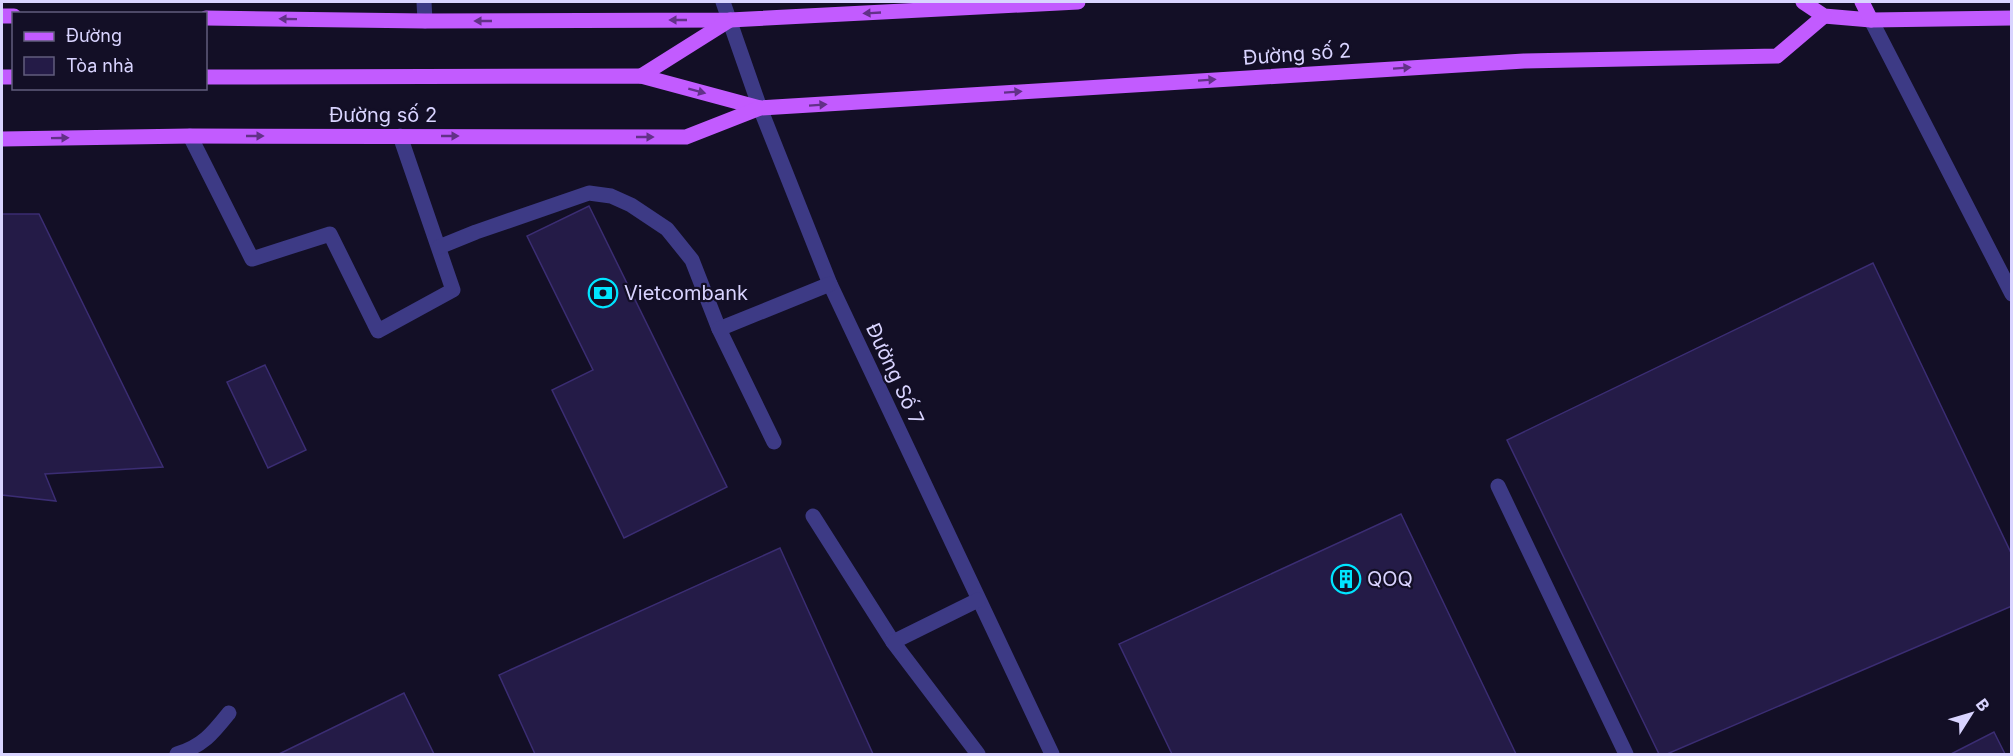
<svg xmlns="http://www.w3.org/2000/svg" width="2013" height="756" viewBox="0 0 2013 756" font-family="Inter,sans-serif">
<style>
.building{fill:#241b47;stroke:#3b2d73;stroke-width:1.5}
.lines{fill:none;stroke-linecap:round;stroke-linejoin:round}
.minor{stroke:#3d3a85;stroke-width:15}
.major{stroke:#c25bff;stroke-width:15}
.oneway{fill:#623188}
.labels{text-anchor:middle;stroke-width:4.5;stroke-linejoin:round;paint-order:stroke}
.street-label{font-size:20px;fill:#d9d4ff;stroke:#130f26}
.poi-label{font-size:20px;fill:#d9d4ff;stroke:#130f26;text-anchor:start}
</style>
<rect width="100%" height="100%" fill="#130f26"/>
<g class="building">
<polygon points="589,206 727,487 624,538 552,390 593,370 527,236"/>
<polygon points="2,214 39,214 163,467 45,474 56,501 2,495"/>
<polygon points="1873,263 2012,555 2012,606 1667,754 1659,754 1507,440"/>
<polygon points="265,365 306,450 268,468 227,382"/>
<polygon points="1401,514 1516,754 1172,754 1119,644"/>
<polygon points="780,548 873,754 535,754 499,675"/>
<polygon points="404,693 434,754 279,754"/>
<polygon points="1994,732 2005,754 1951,754"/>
</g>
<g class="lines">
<g class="minor">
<polyline points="424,2 425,21"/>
<polyline points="723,2 760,108 830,284 1052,754"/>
<polyline points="1871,20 2012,294"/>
<polyline points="190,136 252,259 330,234 378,331 453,290 400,136"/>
<polyline points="439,247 476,232 589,193 611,196 631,205 667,229 692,260 719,329"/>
<polyline points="774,442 719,329 830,284"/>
<polyline points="1498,486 1626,754"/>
<polyline points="813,516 893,642"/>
<polyline points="978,600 893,642 978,754"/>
<path d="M177 754C203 746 213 733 229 713"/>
</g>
<g class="major">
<polyline points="1803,2 1824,16 1871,20 2012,18"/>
<polyline points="1862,2 1871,20"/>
<polyline points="2,16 14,16"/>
<polyline points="206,18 425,21 730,20 1078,2"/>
<polyline points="641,76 730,20"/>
<polyline points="2,77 14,77"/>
<polyline points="206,77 641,76 760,108"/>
<polyline points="2,139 190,136 686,137 760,108 1524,61 1777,56 1824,16"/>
</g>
</g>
<defs><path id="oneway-solid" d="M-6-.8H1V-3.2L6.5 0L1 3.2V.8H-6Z" transform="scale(1.5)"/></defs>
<g class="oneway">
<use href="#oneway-solid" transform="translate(872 13) rotate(177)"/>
<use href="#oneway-solid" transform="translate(288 19) rotate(-179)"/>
<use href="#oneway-solid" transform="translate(678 20) rotate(180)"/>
<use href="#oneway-solid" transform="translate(483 21) rotate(180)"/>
<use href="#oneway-solid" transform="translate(1402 68) rotate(-4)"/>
<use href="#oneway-solid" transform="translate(1207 80) rotate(-4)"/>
<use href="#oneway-solid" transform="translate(697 91) rotate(15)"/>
<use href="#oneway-solid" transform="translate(1013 92) rotate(-4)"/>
<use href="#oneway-solid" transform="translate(818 105) rotate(-4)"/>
<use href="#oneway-solid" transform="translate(255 136)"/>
<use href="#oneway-solid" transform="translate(450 136)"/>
<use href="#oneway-solid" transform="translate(645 137)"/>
<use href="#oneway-solid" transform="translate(60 138) rotate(-1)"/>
</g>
<defs>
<g id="bank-ring" transform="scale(1.5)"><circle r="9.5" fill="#130f26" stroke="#00e5ff" stroke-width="1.5"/><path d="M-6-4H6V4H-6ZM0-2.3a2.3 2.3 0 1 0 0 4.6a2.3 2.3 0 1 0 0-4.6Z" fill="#00e5ff"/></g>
<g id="building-ring" transform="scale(1.5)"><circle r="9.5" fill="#130f26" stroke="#00e5ff" stroke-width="1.5"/><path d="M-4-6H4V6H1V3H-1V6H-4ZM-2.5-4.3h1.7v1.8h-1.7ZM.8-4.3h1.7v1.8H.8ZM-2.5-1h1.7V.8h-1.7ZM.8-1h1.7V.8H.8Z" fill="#00e5ff"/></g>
</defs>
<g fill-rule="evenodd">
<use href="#bank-ring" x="603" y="293"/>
<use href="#building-ring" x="1346" y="579"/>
</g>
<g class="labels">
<g class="street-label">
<text transform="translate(1297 54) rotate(-4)" y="7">Đường số 2</text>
<text x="383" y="122">Đường số 2</text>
<text transform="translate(895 374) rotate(65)" y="7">Đường Số 7</text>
</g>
<g class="poi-label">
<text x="624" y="300">Vietcombank</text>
<text x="1367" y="586">QOQ</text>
</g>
</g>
<rect width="2013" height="756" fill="none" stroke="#d9d4ff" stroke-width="6"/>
<rect x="12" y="12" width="195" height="78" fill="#130f26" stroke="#625e7d" stroke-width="1.5"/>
<rect x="24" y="32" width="30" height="9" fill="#c25bff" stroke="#625e7d" stroke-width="1.5"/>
<text x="66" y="42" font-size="18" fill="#d9d4ff">Đường</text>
<rect x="24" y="57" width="30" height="18" fill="#241b47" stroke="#625e7d" stroke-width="1.5"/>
<text x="66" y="72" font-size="18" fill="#d9d4ff">Tòa nhà</text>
<g transform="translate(1971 714) rotate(53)" stroke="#130f26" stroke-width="4.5" paint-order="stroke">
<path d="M0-4.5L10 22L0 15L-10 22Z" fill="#d9d4ff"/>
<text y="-9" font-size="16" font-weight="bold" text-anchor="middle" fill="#d9d4ff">B</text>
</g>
</svg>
